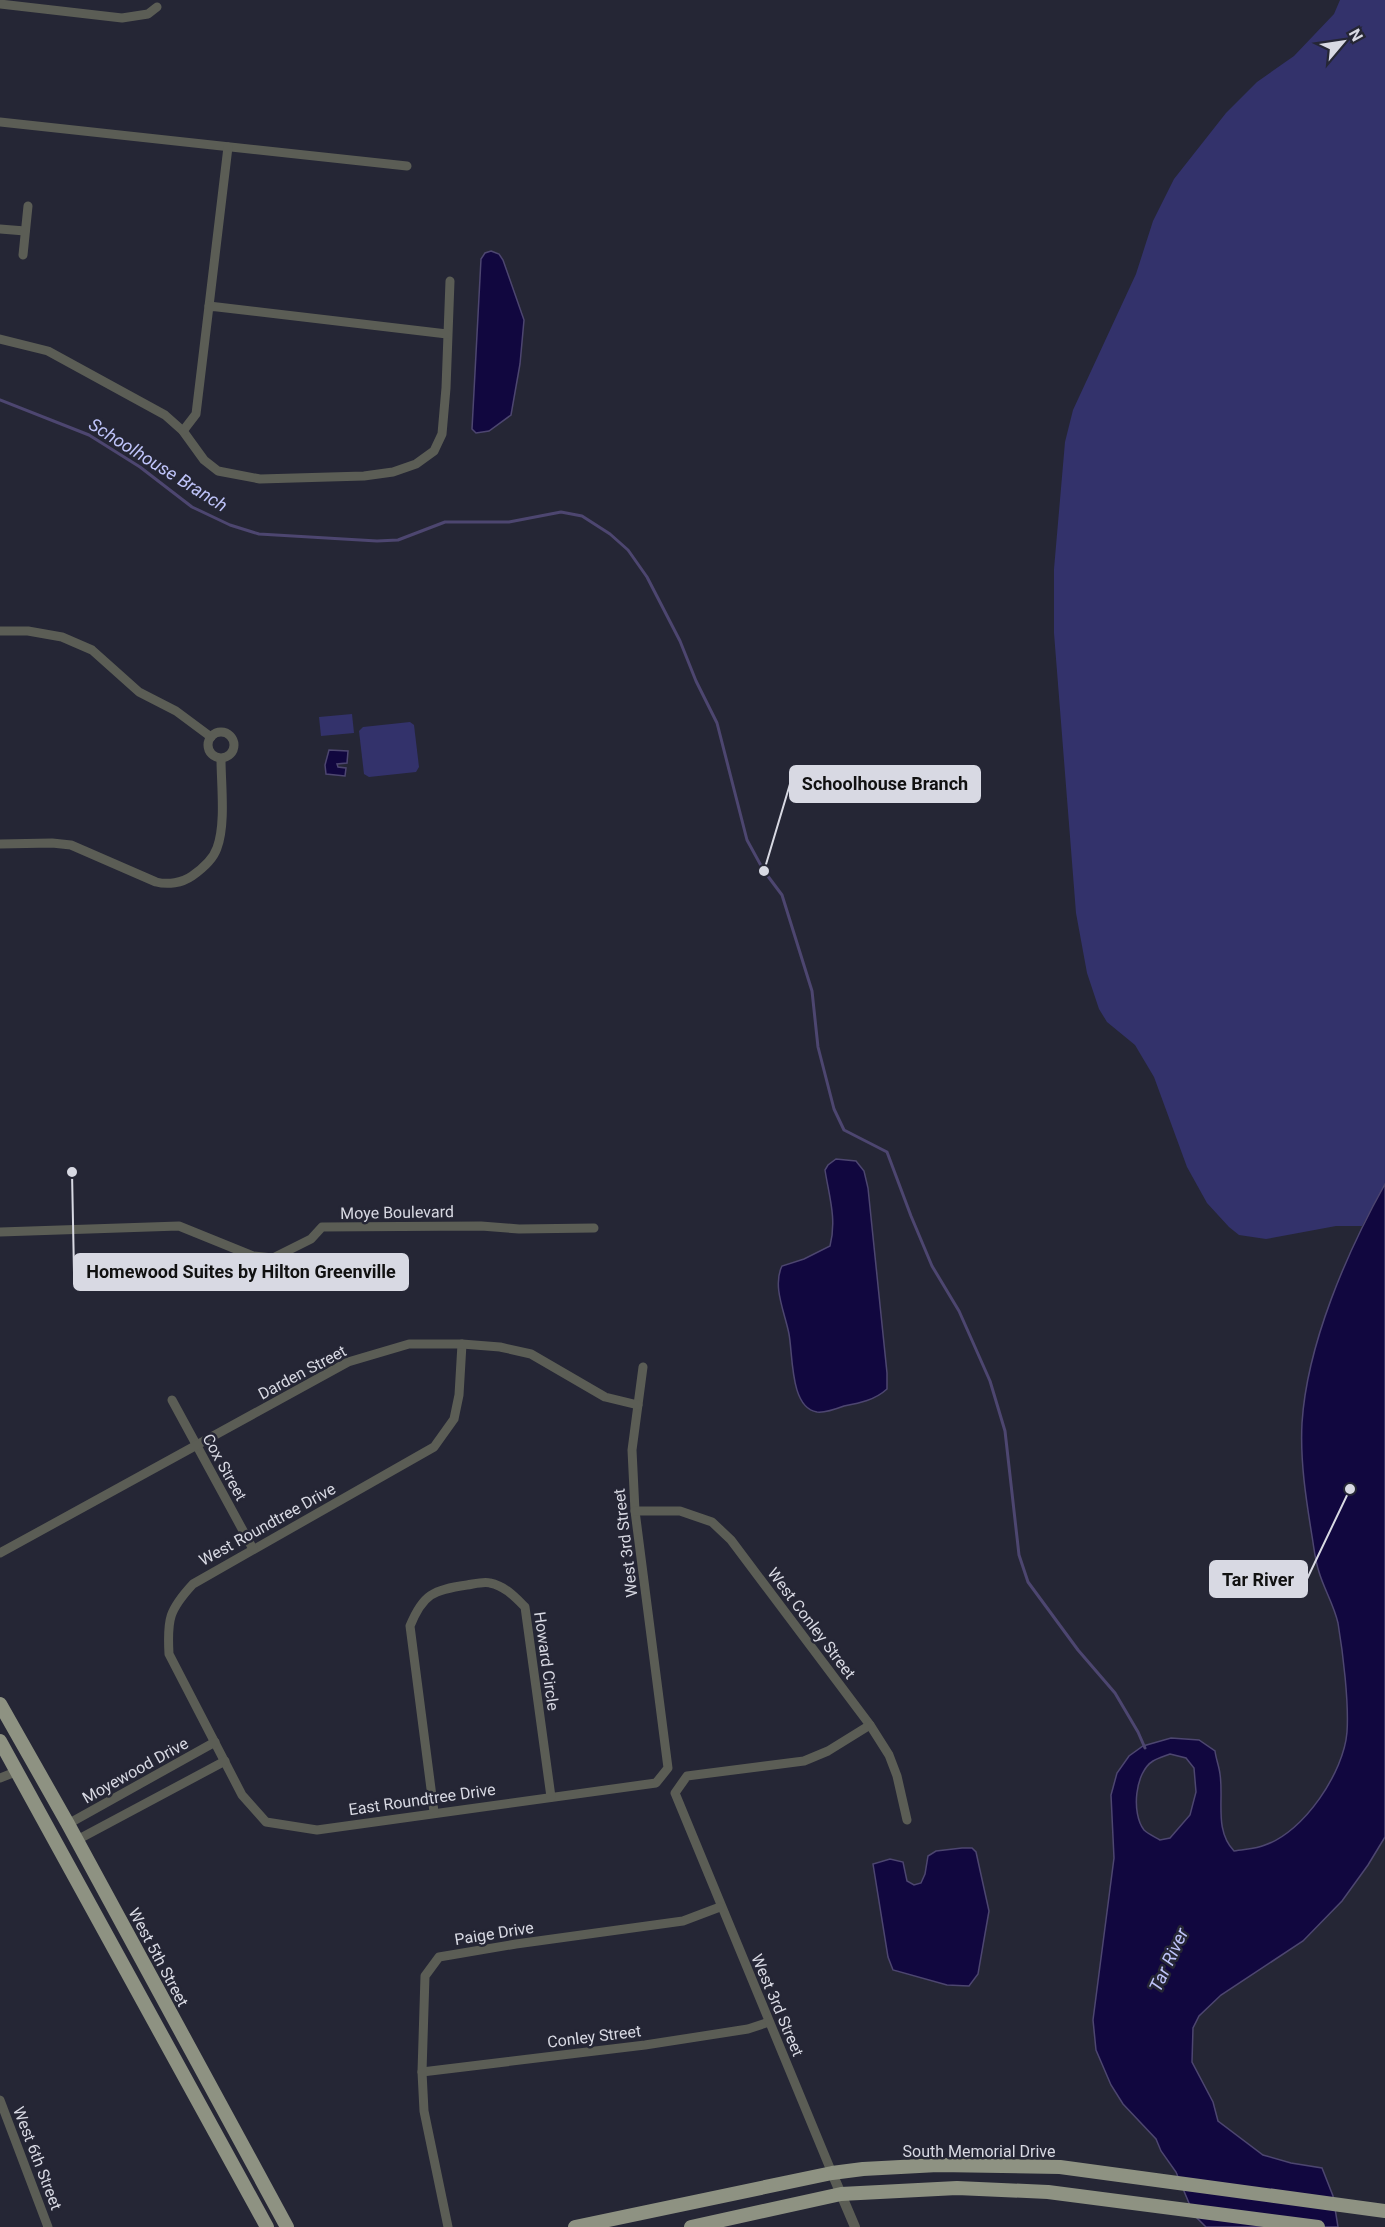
<svg xmlns="http://www.w3.org/2000/svg" width="1385" height="2227" viewBox="0 0 1385 2227" font-family="Roboto,sans-serif">
<style>
.green{fill:#33326b}
.water{fill:#11073f;stroke:#4d4670;stroke-width:1.5;fill-rule:evenodd}
.lines{fill:none;stroke-linecap:round;stroke-linejoin:round}
.stream{stroke:#4d4670;stroke-width:3}
.minor{stroke:#5b5d55;stroke-width:9}
.tertiary{stroke:#5b5d55;stroke-width:10}
.primary{stroke:#8e9282;stroke-width:14}
.labels{text-anchor:middle;stroke-width:5;stroke-linejoin:round;paint-order:stroke}
.street-label{font-size:16px;fill:#d8d9e3;stroke:#252635}
.water-label{font-size:18px;font-style:italic;fill:#bfc4fa;stroke:#252635}
.leader{fill:none;stroke:#d8d9e3;stroke-width:2}
.callout-dot{fill:#d8d9e3;stroke:#252635;stroke-width:2}
.callout{fill:#d8d9e3;stroke:#d8d9e3;stroke-width:2}
.callout-label{font-size:18px;text-anchor:middle;font-weight:bold;fill:#111}
</style>
<rect width="100%" height="100%" fill="#252635"/>
<g class="green">
<polygon points="1340,0 1385,0 1385,1184 1362,1226 1336,1226 1266,1239 1239,1235 1229,1227 1207,1203 1187,1167 1154,1077 1135,1045 1107,1022 1099,1009 1087,973 1076,913 1054,633 1054,569 1065,442 1073,410 1136,274 1153,221 1174,179 1226,113 1257,82 1294,56 1334,14"/>
<polygon points="352,714 354,733 321,736 319,717"/>
<polygon points="410,722 414,725 419,767 416,772 369,777 364,774 359,731 363,727"/>
</g>
<g class="water">
<polygon points="491,251 499,254 503,260 524,320 520,364 511,415 489,431 476,433 472,429 481,259 485,253"/>
<polygon points="329,750 348,751 347,763 337,764 338,767 346,768 345,776 326,774 325,765"/>
<path d="M836 1159 856 1161 864 1171 868 1188 887 1373V1389C875 1400 860 1403 844 1406 836 1409 825 1413 817 1412 790 1408 793 1355 789 1334 785 1313 772 1286 782 1266L804 1259 830 1246C837 1219 829 1196 825 1170L828 1165Z"/>
<path d="M1385 1184V1837L1368 1865 1342 1901 1303 1941 1221 1995 1199 2016 1193 2028 1192 2062 1213 2102 1218 2121 1263 2155 1291 2163 1322 2168 1333 2196 1338 2227H1206L1194 2215 1176 2172 1161 2151 1156 2139 1123 2104 1111 2085 1096 2050 1093 2020 1114 1858 1111 1795 1117 1773 1129 1756 1143 1746 1171 1738 1199 1740 1215 1751C1216 1759 1219 1766 1220 1774 1224 1800 1214 1830 1234 1851 1244 1849 1256 1849 1265 1845 1304 1832 1344 1772 1347 1732 1349 1702 1343 1653 1338 1623 1334 1605 1324 1589 1319 1572 1315 1560 1314 1548 1312 1536 1306 1499 1300 1461 1302 1423 1307 1344 1347 1252 1385 1184ZM1170 1754 1186 1758 1194 1768 1196 1792 1190 1815 1170 1838 1160 1840C1155 1837 1148 1834 1144 1830 1131 1813 1135 1772 1153 1761 1158 1758 1165 1756 1170 1754Z"/>
<polygon points="962,1848 972,1848 976,1852 989,1911 978,1974 969,1986 947,1985 893,1970 888,1957 873,1864 890,1859 903,1862 907,1881 914,1885 921,1883 925,1874 928,1856 936,1851"/>
</g>
<g class="lines">
<polyline class="stream" points="0,400 89,435 140,467 192,507 230,525 259,534 377,541 398,540 445,522 509,522 561,512 582,516 610,534 628,550 647,577 680,641 696,681 717,723 747,840 764,871 782,895 812,991 818,1047 834,1109 844,1130 887,1152 911,1216 932,1266 959,1311 990,1381 1005,1431 1019,1555 1028,1582 1078,1650 1115,1693 1138,1732 1145,1748"/>
<g class="minor">
<polyline points="0,4 122,18 148,14 157,7"/>
<polyline points="0,122 407,166"/>
<polyline points="0,229 25,231"/>
<polyline points="23,255 28,206"/>
<polyline points="209,306 228,147"/>
<polyline points="0,339 48,351 165,415 183,431 204,460 218,471 260,479 364,476 393,472 416,464 434,451 442,434 446,388 450,281"/>
<polyline points="183,431 196,414 209,306 447,334"/>
<polyline points="0,631 28,631 62,637 92,650 139,692 176,711 211,737"/>
<circle cx="221" cy="745" r="13"/>
<path d="M0 844 52 843 71 845 156 882C168 885 182 883 192 876 202 869 213 860 217 848 226 824 221 784 221 759"/>
<polyline points="0,1232 179,1226 253,1256 273,1258 311,1239 322,1227 481,1226 519,1229 594,1228"/>
<path d="M462 1344 459 1395 454 1419 434 1447 193 1584C169 1610 167 1619 169 1654L242 1795 266 1822 317 1830 656 1783 668 1768 635 1511 632 1450 643 1367"/>
<polyline points="172,1400 253,1549"/>
<polyline points="635,1511 680,1511 712,1522 731,1540 870,1725 889,1755 897,1776 907,1820"/>
<polyline points="0,1553 348,1362 409,1344 462,1344 500,1347 531,1354 605,1397 638,1405"/>
<polyline points="0,1778 18,1771"/>
<path d="M434 1812 410 1626C423 1594 433 1590 467 1585 474 1584 484 1581 490 1583 505 1586 515 1597 525 1607L551 1797"/>
<polyline points="68,1824 215,1742"/>
<polyline points="77,1840 225,1761"/>
<polyline points="422,2072 645,2045 748,2029 769,2022"/>
<polyline points="0,2100 48,2227"/>
<polyline points="832,2173 675,1793 687,1776 804,1761 828,1751 870,1725"/>
<polyline points="448,2227 424,2111 422,2072 425,1976 439,1957 516,1944 683,1921 720,1907"/>
</g>
<polyline class="tertiary" points="832,2173 855,2227"/>
<g class="primary">
<polyline points="0,1704 68,1824 287,2227"/>
<polyline points="0,1741 267,2227"/>
<polyline points="575,2227 832,2173 863,2169 938,2165 1060,2167 1385,2211"/>
<polyline points="691,2227 841,2194 957,2188 1048,2192 1318,2227"/>
</g>
</g>
<g class="labels">
<g class="street-label">
<text transform="translate(397 1212) rotate(-1)" y="6">Moye Boulevard</text>
<text transform="translate(302 1372) rotate(-28)" y="6">Darden Street</text>
<text transform="translate(225 1467) rotate(61)" y="6">Cox Street</text>
<text transform="translate(267 1524) rotate(-29)" y="6">West Roundtree Drive</text>
<text transform="translate(625 1543) rotate(-97)" y="6">West 3rd Street</text>
<text transform="translate(812 1623) rotate(53)" y="6">West Conley Street</text>
<text transform="translate(547 1661) rotate(82)" y="6">Howard Circle</text>
<text transform="translate(135 1770) rotate(-29)" y="6">Moyewood Drive</text>
<text transform="translate(422 1799) rotate(-8)" y="6">East Roundtree Drive</text>
<text transform="translate(494 1933) rotate(-9)" y="6">Paige Drive</text>
<text transform="translate(159 1957) rotate(62)" y="6">West 5th Street</text>
<text transform="translate(778 2005) rotate(67)" y="6">West 3rd Street</text>
<text transform="translate(594 2036) rotate(-7)" y="6">Conley Street</text>
<text x="979" y="2157">South Memorial Drive</text>
<text transform="translate(38 2158) rotate(69)" y="6">West 6th Street</text>
</g>
<g class="water-label">
<text transform="translate(158 465) rotate(32)" y="6">Schoolhouse Branch</text>
<text transform="translate(1169 1960) rotate(-65)" y="6">Tar River</text>
</g>
</g>
<path class="leader" d="M764 871L790 784M72 1172L74 1272M1350 1489L1307 1579"/>
<g class="callout-dot">
<circle cx="764" cy="871" r="6"/>
<circle cx="72" cy="1172" r="6"/>
<circle cx="1350" cy="1489" r="6"/>
</g>
<g class="callout">
<rect x="790" y="766" width="190" height="36" rx="6"/>
<rect x="74" y="1254" width="334" height="36" rx="6"/>
<rect x="1210" y="1561" width="97" height="36" rx="6"/>
</g>
<g class="callout-label">
<text x="885" y="790">Schoolhouse Branch</text>
<text x="241" y="1278">Homewood Suites by Hilton Greenville</text>
<text x="1258" y="1586">Tar River</text>
</g>
<g transform="translate(1343 42) rotate(61)" stroke="#252635" stroke-width="4.5" paint-order="stroke">
<path d="M0-4.5L10 22L0 15L-10 22Z" fill="#d8d9e3"/>
<text y="-9" font-size="16" font-weight="bold" text-anchor="middle" fill="#d8d9e3">N</text>
</g>
</svg>
